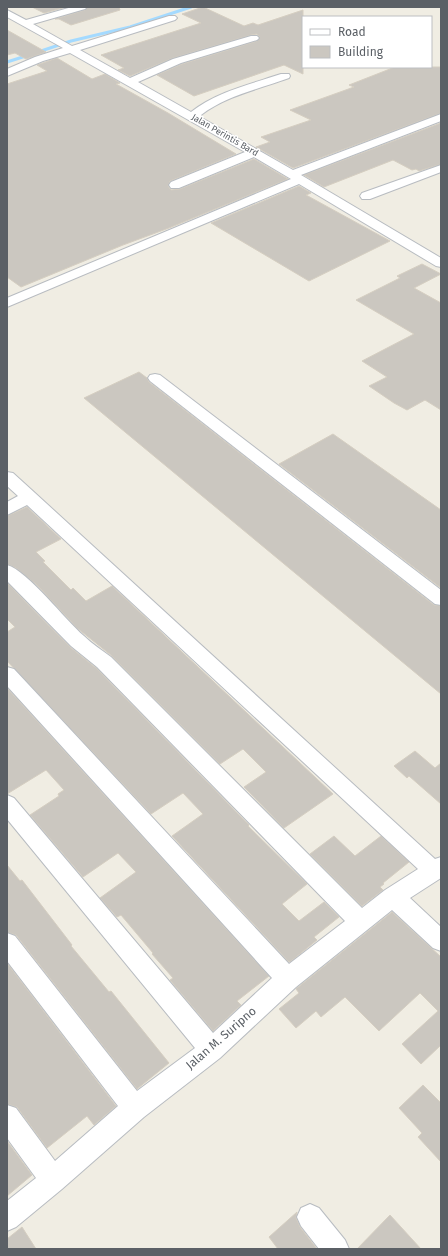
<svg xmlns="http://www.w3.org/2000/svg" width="448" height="1256" viewBox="0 0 448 1256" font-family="'Fira Sans',sans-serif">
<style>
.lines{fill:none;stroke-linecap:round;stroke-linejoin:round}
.stream{stroke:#a4daff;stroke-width:3}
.building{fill:#cbc7c0;stroke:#d5cec1}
.minor-casing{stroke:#b8bcc1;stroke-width:2}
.minor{fill:#fff;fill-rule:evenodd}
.labels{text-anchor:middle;stroke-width:3;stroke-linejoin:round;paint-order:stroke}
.far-street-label{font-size:9px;fill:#5b6066;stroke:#fff}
.near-street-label{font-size:12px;fill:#5b6066;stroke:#fff}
</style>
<rect width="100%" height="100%" fill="#f0ede3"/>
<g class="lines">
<g class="stream">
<polyline points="38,52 71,41 130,27 191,7"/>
<polyline points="7,62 29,55"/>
</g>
</g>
<g class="building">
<polygon points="32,7 66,7 44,13"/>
<polygon points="88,7 119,7 120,10 71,25 59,19 55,19 85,10"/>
<polygon points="203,7 244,26 253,23 258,25 303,10 303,74 284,65 194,96 157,75 182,64 257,41 260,38 257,34 251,35 173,58 130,76 118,70 124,68 101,55 201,23 182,14"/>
<polygon points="7,30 46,52 26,59 15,53 7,55"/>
<polygon points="57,58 92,79 105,74 120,83 116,84 168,113 236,154 170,181 168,186 171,190 180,189 254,159 288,179 169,228 123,245 21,287 7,277 7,84 47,71 37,65"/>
<polygon points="395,67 441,67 441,113 293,168 256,147 270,142 261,137 311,120 290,110 354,87 349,85"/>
<polygon points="441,123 441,164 419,171 416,169 412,170 393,160 324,187 304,175"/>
<polygon points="299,186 311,193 306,195 390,241 309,281 211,223"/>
<polygon points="422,264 441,274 414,288 441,303 441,410 425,400 407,410 394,403 369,386 387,377 362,361 414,334 356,300 400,278 397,276"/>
<polygon points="139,372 147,378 149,382 434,605 441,606 441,694 84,398"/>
<polygon points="333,434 441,510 441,588 279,464"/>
<polygon points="27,507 61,539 36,552 45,561 43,562 71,590 73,588 86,601 112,586 333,794 284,828 244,787 266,772 243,749 220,764 112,656 77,628 37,585 16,568 7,564 7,516"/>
<polygon points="7,583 70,647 96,668 249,825 248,826 307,884 282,904 299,921 324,902 339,917 314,937 317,940 290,962 288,961 172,836 203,814 183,793 151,814 7,661 7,632 15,627 7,619"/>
<polygon points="7,688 269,976 237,1001 241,1005 213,1031 170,980 173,978 152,954 153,953 121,915 117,917 100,898 136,872 118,853 83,877 30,815 59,796 58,794 64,790 46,770 7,794"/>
<polygon points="415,751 435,768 441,763 441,804 409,776 407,778 394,766"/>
<polygon points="334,836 355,856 381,836 409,862 383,883 384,884 380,887 383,890 362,906 310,854"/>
<polygon points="7,865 20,881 22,880 72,945 71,946 109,992 111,991 169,1063 137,1089 16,935 7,932"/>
<polygon points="392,912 441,957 441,1045 421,1064 402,1044 438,1011 420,993 379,1031 345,997 321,1017 316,1011 296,1028 279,1009 299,993 296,989 297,988"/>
<polygon points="7,963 116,1106 94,1125 87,1116 47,1148 17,1107 7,1104"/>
<polygon points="423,1085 441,1103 441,1162 418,1137 422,1133 399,1108"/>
<polygon points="7,1141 32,1175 7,1196"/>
<polygon points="297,1212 296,1218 300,1227 317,1249 278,1249 269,1237"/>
<polygon points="390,1215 421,1249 357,1249"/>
<polygon points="22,1227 36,1249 7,1249 7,1239"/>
</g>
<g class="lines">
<g class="minor-casing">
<g id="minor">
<path d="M72 7H87L85 9 33 24 72 46 169 16H175L177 18 175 20 80 50 130 78 173 59 251 36H257L259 38 257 40 181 63 138 82 191 112C216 92 251 84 281 74H289L290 76 289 78C259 89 226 96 201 115L202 118 293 170 441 114V121L301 175 441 258V267L436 266 299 184 7 307V298L291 179 254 157 179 188H171L169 185 171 182 245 152 70 53 43 61 7 76V69L35 57 63 48 7 17V10L26 20Z"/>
<polygon points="441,165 441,172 370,199 362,199 360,196 362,193"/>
<polygon points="155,374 160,375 441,590 441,605 435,604 150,381 148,378 150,375"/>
<path d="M7 472 13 473 35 493 435 859 441 857V878L410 898 441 927V951L433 948 392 910 296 987 220 1058 144 1117 62 1189 16 1227 7 1231V1201L36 1178 7 1138V1105L16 1108 55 1161 118 1106 7 961V933L15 936 137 1091 195 1048 7 819V795L14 798 213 1033 272 978 7 686V667L14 669 289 964 345 921 97 667 71 646 7 581V565C28 571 65 620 84 636 92 644 102 650 111 657L362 908 385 890 418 869 27 505 7 515V502L18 496 7 486Z"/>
<polygon points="310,1204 319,1208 345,1240 349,1249 319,1249 301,1226 297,1217 301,1208"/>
</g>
</g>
<use href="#minor" class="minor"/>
</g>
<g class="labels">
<g class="far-street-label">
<text transform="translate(225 135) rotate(30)" y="3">Jalan Perintis Bard</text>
</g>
<g class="near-street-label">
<text transform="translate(221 1038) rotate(-41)" y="4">Jalan M. Suripno</text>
</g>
</g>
<rect width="448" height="1256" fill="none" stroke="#5b6066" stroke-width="16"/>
<rect x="302" y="16" width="130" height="52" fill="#ffffff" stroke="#bdbfc2"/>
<rect x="310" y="29" width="20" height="6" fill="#ffffff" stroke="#bdbfc2"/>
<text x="338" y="36" font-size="12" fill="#5b6066">Road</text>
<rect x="310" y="46" width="20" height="12" fill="#cbc7c0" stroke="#bdbfc2"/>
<text x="338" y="56" font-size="12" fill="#5b6066">Building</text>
</svg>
